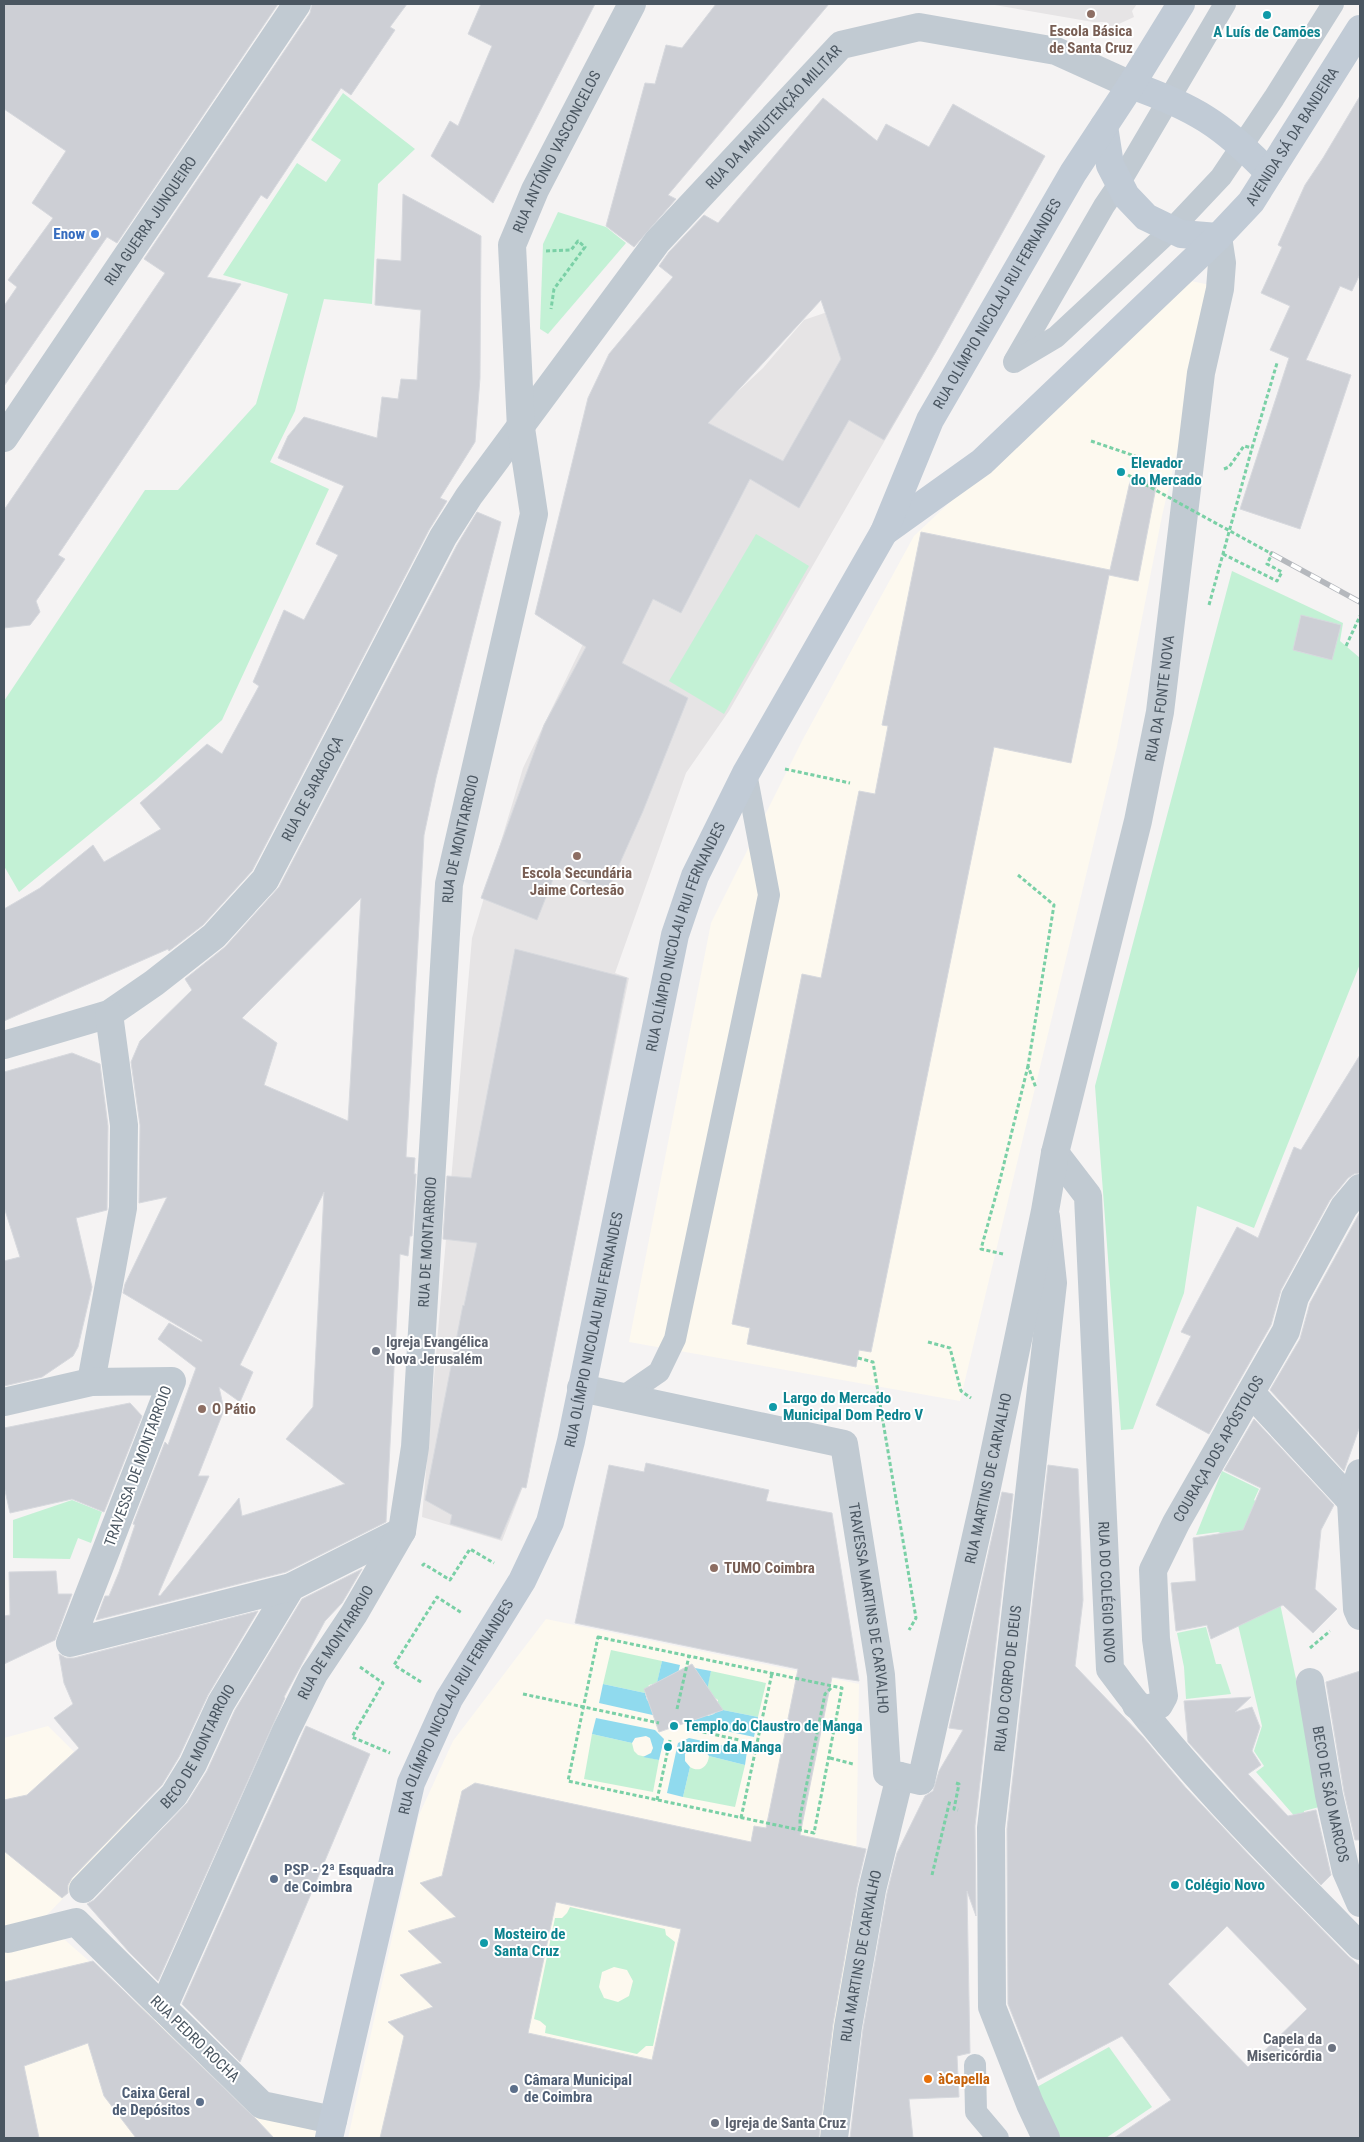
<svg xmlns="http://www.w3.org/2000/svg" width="1364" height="2142" viewBox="0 0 1364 2142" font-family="'Roboto Condensed',sans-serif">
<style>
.commercial{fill:#fdf9ef}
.education{fill:#e6e4e5}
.green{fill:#c3f1d5;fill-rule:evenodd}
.water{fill:#90daee}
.building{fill:#cdcfd5;stroke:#d7d9de;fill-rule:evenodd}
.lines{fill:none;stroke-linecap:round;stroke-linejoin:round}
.path{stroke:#7ad0a6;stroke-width:3;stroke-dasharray:4 2.5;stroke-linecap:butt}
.service{stroke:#c1cad2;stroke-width:22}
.pedestrian{stroke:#c1cad2;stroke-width:28}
.minor{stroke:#c1cad2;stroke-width:28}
.secondary{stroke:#c1cbd6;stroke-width:28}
.rail-casing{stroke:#b5b8bd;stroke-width:5.5}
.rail{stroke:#fff;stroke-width:4;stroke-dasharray:11;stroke-linecap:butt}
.path-bridge{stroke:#7ad0a6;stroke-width:3;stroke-dasharray:4 2.5;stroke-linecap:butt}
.education-dot{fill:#8d6e63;stroke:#fff;stroke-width:2}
.culture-dot{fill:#0f9aa8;stroke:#fff;stroke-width:2}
.shop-dot{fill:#3f7fe0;stroke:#fff;stroke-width:2}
.worship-dot{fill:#6b7280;stroke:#fff;stroke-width:2}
.service-dot{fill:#5c6f8a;stroke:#fff;stroke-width:2}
.food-dot{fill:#e8710a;stroke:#fff;stroke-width:2}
.labels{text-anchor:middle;stroke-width:4;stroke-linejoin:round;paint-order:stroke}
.education-label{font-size:15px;font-weight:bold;fill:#785e54;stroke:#fff}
.culture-label{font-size:15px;font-weight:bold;fill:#0d838f;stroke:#fff;text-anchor:start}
.street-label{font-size:15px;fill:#4a5661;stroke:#fff}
.shop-label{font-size:15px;font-weight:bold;fill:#366cbe;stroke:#fff;text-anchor:end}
.worship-label{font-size:15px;font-weight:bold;fill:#5b616d;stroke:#fff;text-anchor:start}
.service-label{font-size:15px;font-weight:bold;fill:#4e5e75;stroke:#fff;text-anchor:start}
.food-label{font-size:15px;font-weight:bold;fill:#c56008;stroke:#fff;text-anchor:start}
</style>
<rect width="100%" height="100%" fill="#f5f3f3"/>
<g class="commercial">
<polygon points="1186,280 1215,286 1162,516 1117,746 960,1401 629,1342 711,923 803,739 914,536"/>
<polygon points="546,1619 859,1684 855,1938 827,2138 348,2138 419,1815 453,1741"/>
<polygon points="48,1726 141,1818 42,1920 269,2118 342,2138 4,2138 4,1738"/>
</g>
<g class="education">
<polygon points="989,4 1137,4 1132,11 1134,17 1110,28 1107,22 1093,22"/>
<polygon points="839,308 865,309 937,350 729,711 686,773 615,973 629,978 524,1484 502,1541 422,1517 472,938 523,768 583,644 706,421 763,368 804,320"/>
</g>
<g class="green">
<polygon points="343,93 415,149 378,184 372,304 324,299 295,411 270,462 329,489 222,720 156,780 19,892 4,866 4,701 145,490 178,490 256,404 288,294 223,275 297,163 326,182 341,160 311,140"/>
<polygon points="558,212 606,227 626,243 548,334 540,329 543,244"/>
<polygon points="756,534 809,566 724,714 669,681"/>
<polygon points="1232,571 1343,623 1340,641 1360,658 1360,964 1254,1228 1197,1206 1184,1293 1133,1429 1121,1430 1095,1086"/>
<polygon points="1222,1471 1259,1489 1254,1500 1269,1511 1268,1524 1228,1536 1218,1532 1196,1535"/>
<polygon points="72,1500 102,1512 91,1543 78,1538 70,1559 13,1558 13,1520"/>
<polygon points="1275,1580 1323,1806 1304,1811 1304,1814 1297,1819 1256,1772 1264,1766 1254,1751 1262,1726 1230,1591"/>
<polygon points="1206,1627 1216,1664 1221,1664 1231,1694 1186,1699 1184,1667 1177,1633"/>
<polygon points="611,1650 662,1661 657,1683 649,1685 645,1693 603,1684"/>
<polygon points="711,1671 766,1683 758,1717 718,1709 718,1700 711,1695 705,1695"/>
<polygon points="592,1734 632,1743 634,1751 638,1755 659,1760 653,1792 584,1779"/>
<path d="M709 1756 745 1765 735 1807 683 1797 690 1767C699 1773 708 1767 709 1756Z"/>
<path d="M570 1907 665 1929 666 1935 675 1942 653 2046H646L637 2054 545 2033 546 2026 540 2021 534 2019 555 1918H562L567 1913ZM614 1967 627 1970 633 1981 629 1996 618 2002 604 1998 599 1987 602 1972Z"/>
<polygon points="1109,2047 1152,2107 1106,2138 1057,2138 1037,2087"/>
</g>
<g class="water">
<polygon points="662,1661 680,1665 670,1708 657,1716 599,1703 603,1684 645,1693 647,1700 652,1704"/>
<polygon points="695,1668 711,1671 702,1714 708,1716 714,1714 718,1709 758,1717 754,1737 694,1724 686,1711"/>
<polygon points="596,1718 655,1730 664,1739 659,1760 643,1757 651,1753 653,1748 650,1738 646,1736 635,1738 632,1743 592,1734"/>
<polygon points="689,1738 747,1751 745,1765 709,1756 702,1747 694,1746 685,1754 685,1761 690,1767 683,1797 667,1793 678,1743"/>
</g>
<g class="building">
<polygon points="4,4 278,4 117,243 107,237 4,386 4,306 17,287 8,280 53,218 32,203 66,151 4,109"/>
<polygon points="312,4 407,4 390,27 395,30 351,95 341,88 267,199 261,195 207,277 241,284 58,555 65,559 36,601 40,612 30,625 4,628 4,510 165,273 144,259 310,13"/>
<polygon points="481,4 595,4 493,203 431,156 450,121 458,126 492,46 468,34"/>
<polygon points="716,4 829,4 668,195 676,199 634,247 606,226 645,83 655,84 666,45 682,48"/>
<polygon points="1360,96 1360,274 1352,291 1340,286 1306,360 1351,375 1300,529 1240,509 1289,358 1270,350 1290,306 1261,293 1282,247 1278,245 1305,185 1323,158"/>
<path d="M823 98 877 141 886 124 929 147 953 104 1045 156 938 348 884 440 849 420 799 508 750 479 681 613 653 599 622 663 688 698 643 811 607 892 557 869 537 920 481 898 544 725 586 647 535 614 588 398 609 354 673 277 659 266 669 252 704 215 718 223ZM821 300 841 359 783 461 708 423Z"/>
<polygon points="403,194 481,236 480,378 475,442 440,498 447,501 429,530 252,871 203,925 169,951 168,949 4,1021 4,909 40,888 93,845 104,862 161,829 140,803 207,744 222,754 259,686 253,682 284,610 304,620 338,555 316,544 344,486 278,458 288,436 304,417 377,438 382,397 398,399 401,379 417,380 421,310 375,305 377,259 401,261"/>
<polygon points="1131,477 1157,482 1138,581 1109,575 1071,763 994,747 871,1352 859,1350 856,1367 747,1344 750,1328 732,1324 802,974 821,978 859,791 875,794 888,726 882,725 921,532 1110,570"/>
<path d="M477 512 501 522 436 778 424 835 406 1157 415 1158 414 1174H416L412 1236H410L408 1256 400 1254 386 1522 286 1572 96 1620 105 1596H109L119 1572 135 1525 133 1524 165 1442 168 1445 196 1368 158 1339 169 1323 202 1342V1340L123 1293 125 1284 167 1197 139 1203 140 1125 131 1062 140 1041 192 990 185 979 225 947 279 887 457 545ZM361 898 356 985 348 1121 264 1085 277 1043 242 1018ZM324 1192 313 1407 286 1439 345 1484 242 1516 239 1498 160 1596 158 1595 209 1476H198L224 1410 219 1387 240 1402 253 1372 240 1365Z"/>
<polygon points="1301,615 1341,625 1332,660 1293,650"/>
<polygon points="515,949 627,978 526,1488 522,1487 500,1539 450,1524 452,1515 425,1500 463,1305 464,1306 477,1243 443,1239 447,1176 471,1178"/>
<polygon points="72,1053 100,1064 108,1126 107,1210 76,1218 92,1287 78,1347 73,1356 42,1377 4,1386 4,1261 20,1257 4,1207 4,1072"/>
<polygon points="1360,1055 1360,1173 1354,1174 1348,1178 1330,1200 1281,1290 1271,1325 1209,1434 1156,1405 1191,1336 1181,1332 1237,1227 1258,1238 1294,1147 1301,1150"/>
<polygon points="1360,1212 1360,1426 1344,1471 1270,1390 1300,1339 1310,1303"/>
<polygon points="130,1403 142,1416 104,1512 72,1499 10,1513 4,1486 4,1428"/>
<polygon points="1254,1419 1334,1505 1321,1530 1315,1589 1337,1609 1313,1633 1283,1605 1211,1639 1207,1625 1176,1631 1171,1583 1196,1581 1193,1538 1243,1530 1261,1488 1224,1470"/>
<path d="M646 1463 769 1490 766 1501 832 1513 859 1681 832 1677 800 1835 866 1849 857 1887 833 2024 819 2138H380L404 2036 388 2022 433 2007 400 1975 442 1963 408 1931 456 1917 420 1883 442 1876 462 1791 475 1783 751 1842 754 1826 766 1828 798 1669 575 1623 609 1465 644 1472ZM556 1902 681 1929 652 2060 528 2033Z"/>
<path d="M1048 1465 1078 1469 1083 1600 1075 1666 1143 1737 1186 1788 1251 1857 1349 1957 1360 1966V2138H1114L1171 2100 1122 2036 1038 2080 1008 2004 1007 1829ZM1227 1926 1307 2009 1248 2067 1168 1984Z"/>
<polygon points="1002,1492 1013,1494 975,1826 976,1916 967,1891 970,2053 957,2056 959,2097 909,2099 913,2138 850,2138 863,2029 887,1893 897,1853 925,1796 933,1791 939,1771 963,1730 949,1728"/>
<polygon points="362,1569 342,1603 325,1621 284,1697 285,1698 158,1981 129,1952 87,1904 94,1900 187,1803 207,1771 235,1710 302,1599"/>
<polygon points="56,1571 58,1594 72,1594 55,1640 4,1664 4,1616 10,1615 9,1572"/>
<polygon points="258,1611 208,1695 179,1757 162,1785 72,1878 68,1885 68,1893 62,1898 4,1851 4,1800 27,1795 79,1748 54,1718 73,1704 64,1683 59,1654 66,1658 74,1658"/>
<polygon points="692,1664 723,1710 659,1732 644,1689"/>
<polygon points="1360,1671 1360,1840 1355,1840 1344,1792 1326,1682"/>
<polygon points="1251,1697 1235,1712 1252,1707 1260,1727 1252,1751 1261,1765 1248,1774 1288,1816 1316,1810 1331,1875 1321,1885 1241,1801 1188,1742 1184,1701"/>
<polygon points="306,1726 370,1754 240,2062 182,2004"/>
<polygon points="93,1961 256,2119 274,2138 136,2138 104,2096 88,2043 24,2066 39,2138 4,2138 4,1982"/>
</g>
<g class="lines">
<g class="path">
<polyline points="546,251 571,250 578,241 585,247 554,289 551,309"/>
<polyline points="1091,441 1135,456"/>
<polyline points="1224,469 1229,467 1244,446 1252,448"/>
<polyline points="1223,554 1277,581 1282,572 1267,564 1272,554"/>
<polyline points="1209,605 1252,448 1277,363"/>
<polyline points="1346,646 1360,616"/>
<polyline points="785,769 850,783"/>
<polyline points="1018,875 1054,905 1028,1066 1036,1088"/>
<polyline points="1003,1254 981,1249 999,1184 1028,1066"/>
<polyline points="928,1342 950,1348 961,1391 971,1398"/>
<polyline points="858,1358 873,1362 916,1618 909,1630"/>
<polyline points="422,1566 424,1564 450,1580 470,1549 494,1563"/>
<polygon points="598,1637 842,1688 814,1833 568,1781"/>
<polyline points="1310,1648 1330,1631"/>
<polyline points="360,1667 383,1683 352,1737 390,1753"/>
<polyline points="421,1682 394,1665 437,1597 462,1613"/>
<polyline points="523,1694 659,1723"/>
<polyline points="677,1709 689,1656"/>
<polyline points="690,1729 757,1744"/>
<polyline points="830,1758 853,1764"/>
<polyline points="956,1783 959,1784 954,1809 958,1810"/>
<polyline points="657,1800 670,1740"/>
<polyline points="741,1818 772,1673"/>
<polyline points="800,1830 800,1817 825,1694 832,1687"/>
<polyline points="932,1875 950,1800"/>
</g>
<g class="service">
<polyline points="1015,360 1104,206 1119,184 1225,4"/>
<polyline points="1014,362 1056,337 1171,230 1221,177 1274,98 1333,4"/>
<polyline points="624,1396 659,1372 675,1339 769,895 746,773"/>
<polyline points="975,2065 976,2112 998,2138"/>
</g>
<g class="pedestrian">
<polyline points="1251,1393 1351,1501"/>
<path id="s1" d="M1310 1682 1329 1795 1346 1871 1360 1903"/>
<path id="s2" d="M83 1889 174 1795 193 1764 221 1703 291 1587"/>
<polyline points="8,1939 76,1922 163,2008"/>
<path id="s3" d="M834 2138 848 2027 872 1890 900 1776"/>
<path id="s4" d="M1046 2138 1030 2104 992 2007 991 1828 1053 1283 1046 1217"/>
</g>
<g class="minor">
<path id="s5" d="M4 438 297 4"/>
<path id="s6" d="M4 1045 109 1014 154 983 214 936 265 880 443 537 469 496 657 242 841 45 919 27 1056 51 1131 85"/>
<path id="s7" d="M1055 1153 1088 1196 1110 1669C1183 1769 1273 1858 1360 1946"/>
<polyline points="91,1382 123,1208 124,1125 109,1014"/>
<path id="s8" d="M581 1388 844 1444 881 1675 887 1773 921 1781 986 1492 1045 1211 1055 1153 1138 821 1160 712 1201 373 1220 289 1222 263 1218 237"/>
<polyline points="4,1402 91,1382 172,1381 70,1643 291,1587 402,1531"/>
<polyline points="1360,1473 1351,1501 1357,1609 1360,1616"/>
<path id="s9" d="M1136 1705 1148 1709 1159 1705 1164 1696 1156 1639 1153 1570 1176 1523 1286 1331 1295 1297 1344 1207 1360 1188"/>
<path id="s10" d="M333 2120 262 2105 163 2008 286 1731 314 1674 354 1614 402 1531 415 1447 449 884 534 514 521 428 512 245 535 190 632 4"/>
</g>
<g class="secondary">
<path d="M1131 85C1194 107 1223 125 1269 173"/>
<polyline points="1104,126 1110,165 1126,196 1146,217 1181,234 1218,237"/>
<path id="s11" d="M884 532 982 462 1218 237 1251 202 1360 29"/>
<path id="s12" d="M329 2138 411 1783 449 1699 522 1581 550 1522 571 1441 675 935 695 876 746 773 884 532 930 420 1073 173 1131 85 1181 4"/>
</g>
<g class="rail-casing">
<polyline id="rail" points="1272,554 1360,602"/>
</g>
<use href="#rail" class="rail"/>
<polyline class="path-bridge" points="1128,475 1272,554"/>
</g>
<g class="education-dot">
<circle cx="1091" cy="14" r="5"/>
<circle cx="577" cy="856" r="5"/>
<circle cx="202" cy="1409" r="5"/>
<circle cx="714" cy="1568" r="5"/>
</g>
<g class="culture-dot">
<circle cx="1267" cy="15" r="5"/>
<circle cx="1121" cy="472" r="5"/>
<circle cx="773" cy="1407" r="5"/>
<circle cx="674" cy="1726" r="5"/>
<circle cx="668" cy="1747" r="5"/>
<circle cx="1175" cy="1885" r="5"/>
<circle cx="484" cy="1943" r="5"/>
</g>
<circle class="shop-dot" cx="95" cy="234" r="5"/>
<g class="worship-dot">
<circle cx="376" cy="1351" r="5"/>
<circle cx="1332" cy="2048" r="5"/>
<circle cx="715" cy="2123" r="5"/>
</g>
<g class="service-dot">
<circle cx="274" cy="1879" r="5"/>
<circle cx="514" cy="2089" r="5"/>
<circle cx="200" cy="2102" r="5"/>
</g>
<circle class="food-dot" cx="928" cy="2079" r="5"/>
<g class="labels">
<g class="education-label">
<text x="1091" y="36">Escola Básica<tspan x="1091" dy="17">de Santa Cruz</tspan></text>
<text x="577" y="878">Escola Secundária<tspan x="577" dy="17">Jaime Cortesão</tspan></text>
<text x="212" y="1414" text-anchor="start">O Pátio</text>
<text x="724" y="1573" text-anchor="start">TUMO Coimbra</text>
</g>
<g class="culture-label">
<text x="1267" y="37" text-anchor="middle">A Luís de Camões</text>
<text x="1131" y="468">Elevador<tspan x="1131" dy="17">do Mercado</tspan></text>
<text x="783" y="1403">Largo do Mercado<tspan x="783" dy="17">Municipal Dom Pedro V</tspan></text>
<text x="684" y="1731">Templo do Claustro de Manga</text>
<text x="678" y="1752">Jardim da Manga</text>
<text x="1185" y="1890">Colégio Novo</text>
<text x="494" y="1939">Mosteiro de<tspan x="494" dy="17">Santa Cruz</tspan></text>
</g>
<g class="street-label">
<text dy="5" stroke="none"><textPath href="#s6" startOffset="1238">RUA DA MANUTENÇÃO MILITAR</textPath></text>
<text dy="5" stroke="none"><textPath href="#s11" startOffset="572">AVENIDA SÁ DA BANDEIRA</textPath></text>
<text dy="5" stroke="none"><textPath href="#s10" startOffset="2148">RUA ANTÓNIO VASCONCELOS</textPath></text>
<text dy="5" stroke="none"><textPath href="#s5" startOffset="262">RUA GUERRA JUNQUEIRO</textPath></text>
<text dy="5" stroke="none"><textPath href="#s12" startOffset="1971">RUA OLÍMPIO NICOLAU RUI FERNANDES</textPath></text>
<text dy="5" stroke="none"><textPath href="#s8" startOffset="1745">RUA DA FONTE NOVA</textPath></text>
<text dy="5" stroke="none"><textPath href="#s6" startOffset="419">RUA DE SARAGOÇA</textPath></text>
<text dy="5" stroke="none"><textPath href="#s10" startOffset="1441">RUA DE MONTARROIO</textPath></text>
<text dy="5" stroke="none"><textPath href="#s12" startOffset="1262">RUA OLÍMPIO NICOLAU RUI FERNANDES</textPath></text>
<text dy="5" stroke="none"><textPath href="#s10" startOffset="1036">RUA DE MONTARROIO</textPath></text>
<text dy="5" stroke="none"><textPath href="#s12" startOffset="858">RUA OLÍMPIO NICOLAU RUI FERNANDES</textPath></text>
<text dy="5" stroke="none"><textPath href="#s9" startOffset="299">COURAÇA DOS APÓSTOLOS</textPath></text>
<text transform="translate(138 1466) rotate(-70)" y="5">TRAVESSA DE MONTARROIO</text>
<text dy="5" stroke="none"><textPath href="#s8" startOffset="946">RUA MARTINS DE CARVALHO</textPath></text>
<text dy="5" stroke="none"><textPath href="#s7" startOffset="451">RUA DO COLÉGIO NOVO</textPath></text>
<text dy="5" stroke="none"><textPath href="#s8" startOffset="435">TRAVESSA MARTINS DE CARVALHO</textPath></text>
<text dy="5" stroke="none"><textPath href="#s10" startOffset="616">RUA DE MONTARROIO</textPath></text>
<text dy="5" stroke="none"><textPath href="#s4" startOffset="471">RUA DO CORPO DE DEUS</textPath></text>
<text dy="5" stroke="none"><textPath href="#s12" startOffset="452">RUA OLÍMPIO NICOLAU RUI FERNANDES</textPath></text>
<text dy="5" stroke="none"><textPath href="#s2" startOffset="185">BECO DE MONTARROIO</textPath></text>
<text dy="5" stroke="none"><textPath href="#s1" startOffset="114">BECO DE SÃO MARCOS</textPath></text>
<text dy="5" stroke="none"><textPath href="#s3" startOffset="184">RUA MARTINS DE CARVALHO</textPath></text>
<text transform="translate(195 2039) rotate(44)" y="5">RUA PEDRO ROCHA</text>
</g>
<g class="shop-label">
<text x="85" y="239">Enow</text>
</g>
<g class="worship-label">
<text x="386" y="1347">Igreja Evangélica<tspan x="386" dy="17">Nova Jerusalém</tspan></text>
<text x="1322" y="2044" text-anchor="end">Capela da<tspan x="1322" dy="17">Misericórdia</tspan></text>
<text x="725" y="2128">Igreja de Santa Cruz</text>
</g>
<g class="service-label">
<text x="284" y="1875">PSP - 2ª Esquadra<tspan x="284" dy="17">de Coimbra</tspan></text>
<text x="524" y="2085">Câmara Municipal<tspan x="524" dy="17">de Coimbra</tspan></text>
<text x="190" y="2098" text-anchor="end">Caixa Geral<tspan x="190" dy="17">de Depósitos</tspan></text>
</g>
<g class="food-label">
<text x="938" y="2084">àCapella</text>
</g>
</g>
<rect width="1364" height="2142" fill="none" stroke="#4a5661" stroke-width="10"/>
</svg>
